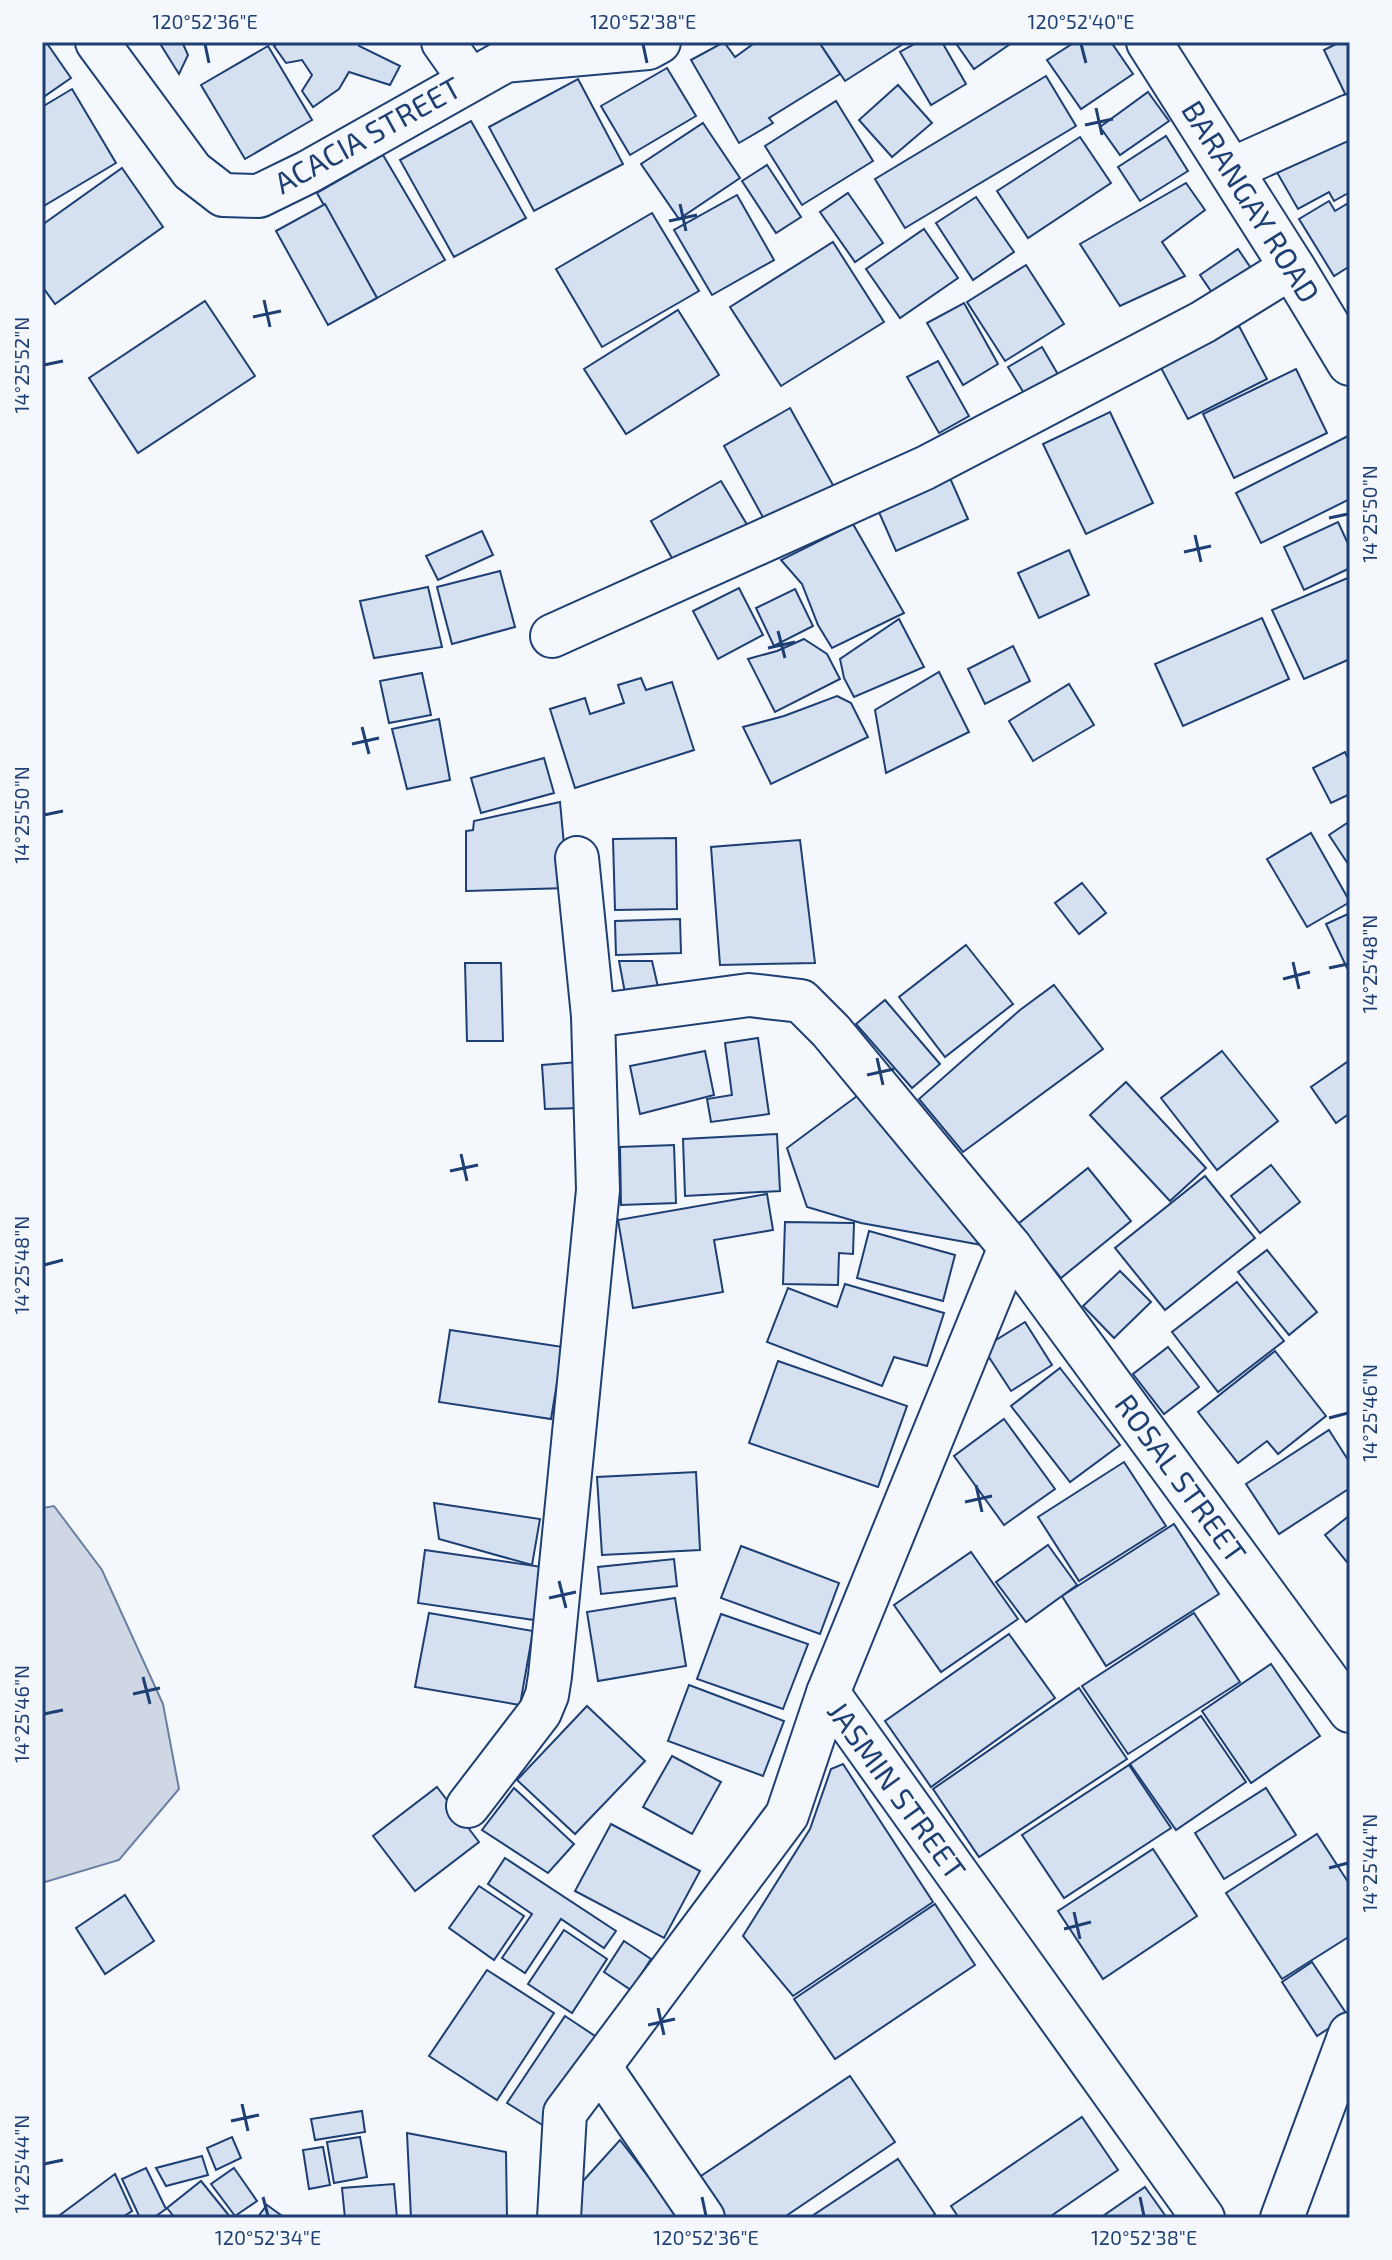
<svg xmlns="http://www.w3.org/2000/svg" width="1392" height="2260" viewBox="0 0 1392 2260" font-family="'Exo 2',sans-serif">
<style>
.water{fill:#cfd7e4;stroke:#687fa3;stroke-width:2}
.building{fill:#d5e0f0;stroke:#1d3f73;stroke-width:2}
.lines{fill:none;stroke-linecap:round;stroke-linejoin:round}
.street-casing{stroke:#1d3f73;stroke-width:46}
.secondary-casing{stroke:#1d3f73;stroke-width:48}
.street{stroke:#f4f7fb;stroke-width:42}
.secondary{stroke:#f4f7fb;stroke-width:44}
.ticks{fill:none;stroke:#1d3f73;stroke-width:3}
.labels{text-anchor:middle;stroke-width:6;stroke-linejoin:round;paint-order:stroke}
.street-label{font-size:30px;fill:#1d3f73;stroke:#f4f7fb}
.neatline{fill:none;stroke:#1d3f73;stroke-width:3}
.ticks-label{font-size:20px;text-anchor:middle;fill:#1d3f73}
</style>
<rect width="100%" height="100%" fill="#f4f7fb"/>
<polygon class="water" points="54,1506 102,1570 163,1704 179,1789 119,1860 42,1883 42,1508"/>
<g class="building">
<polygon points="42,42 46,42 71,78 42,98"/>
<polygon points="159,42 184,42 183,44 188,55 179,74"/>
<polygon points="280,42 359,42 359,46 400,66 390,85 349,72 339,89 313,107 302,91 312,75 302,60 286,63 274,46"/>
<polygon points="724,42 735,57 756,42 819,42 840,74 769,118 773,123 739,143 691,60"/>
<polygon points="819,42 906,42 845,81"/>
<polygon points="918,42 942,42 966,84 931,105 900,52"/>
<polygon points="955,42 1013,42 974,69"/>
<polygon points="1075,42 1111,42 1133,74 1081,109 1047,60"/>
<polygon points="1340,42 1350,42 1350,104 1324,50"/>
<polygon points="268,46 312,120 245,159 201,85"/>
<polygon points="667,68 696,116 630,155 601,106"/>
<polygon points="1046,76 1076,126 905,228 875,179"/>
<polygon points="578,79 623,164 534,211 489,127"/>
<polygon points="898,85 932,123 892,157 859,120"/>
<polygon points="72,89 116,163 42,207 42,107"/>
<polygon points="1148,92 1169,121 1120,155 1100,127"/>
<polygon points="836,101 873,161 802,205 765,146"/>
<polygon points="471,121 526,218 454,257 400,160"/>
<polygon points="703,123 740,178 679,219 641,164"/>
<polygon points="1350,127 1350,192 1334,201 1329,192 1298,209 1275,169"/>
<polygon points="1166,136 1188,171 1140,201 1118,167"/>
<polygon points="1080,137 1111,183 1028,238 997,191"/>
<polygon points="383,155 445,260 377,298 317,193"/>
<polygon points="767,165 801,217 776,233 742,181"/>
<polygon points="122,168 163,227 55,304 42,286 42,225"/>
<polygon points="1186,183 1205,210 1162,242 1185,276 1120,306 1080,244"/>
<polygon points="848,193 883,243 855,262 820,212"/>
<polygon points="737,195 774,260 712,295 674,230"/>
<polygon points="976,197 1014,252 973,280 936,223"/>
<polygon points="1329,201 1335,211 1350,202 1350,266 1334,276 1299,219"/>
<polygon points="325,204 377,298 328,325 276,231"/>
<polygon points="652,213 699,291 602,347 556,269"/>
<polygon points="924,229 958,278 900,318 866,269"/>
<polygon points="833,242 884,322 781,386 730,307"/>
<polygon points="1238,249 1257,277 1219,303 1200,275"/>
<polygon points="1026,265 1064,324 1005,361 967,302"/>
<polygon points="205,301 255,376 138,453 89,378"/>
<polygon points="964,303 998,364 963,385 927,323"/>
<polygon points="678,310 719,375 626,434 584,369"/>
<polygon points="1239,326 1267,379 1188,419 1160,366"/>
<polygon points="1042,347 1063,383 1030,403 1008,367"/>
<polygon points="938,361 969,416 939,433 907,377"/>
<polygon points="1296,369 1327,433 1234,478 1203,414"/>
<polygon points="790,408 838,494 771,532 724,446"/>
<polygon points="1110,412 1153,503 1086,534 1043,444"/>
<polygon points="1350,435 1350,499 1261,543 1236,493"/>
<polygon points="950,478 968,519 896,551 878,510"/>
<polygon points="721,481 752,533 681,574 651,521"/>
<polygon points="1338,522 1350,548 1350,568 1304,590 1284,547"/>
<polygon points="853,524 904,613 832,648 818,625 802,584 781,560"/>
<polygon points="482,531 493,555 438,580 426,556"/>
<polygon points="1069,550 1089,595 1039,618 1018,573"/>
<polygon points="500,571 515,627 452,644 437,587"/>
<polygon points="1350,577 1350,659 1304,679 1272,610"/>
<polygon points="428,587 442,647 374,658 360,601"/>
<polygon points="739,588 763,635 718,659 693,611"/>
<polygon points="795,589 813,626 774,646 756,608"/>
<polygon points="1262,618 1289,679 1183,726 1155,664"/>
<polygon points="899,619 924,667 854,697 844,678 840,659"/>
<polygon points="804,639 827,654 840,679 775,712 748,659 777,651"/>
<polygon points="1013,646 1030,681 985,704 968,669"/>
<polygon points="939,672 969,732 886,773 875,710"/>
<polygon points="422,673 431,715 389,723 380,681"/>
<polygon points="641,678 646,690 672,682 694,750 575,788 550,709 585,698 590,714 624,703 618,685"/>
<polygon points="1069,684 1094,725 1033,761 1009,721"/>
<polygon points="837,696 851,703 868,737 771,784 743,727 784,716"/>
<polygon points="439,719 450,780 407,789 392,729"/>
<polygon points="1345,752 1350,763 1350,794 1331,803 1313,768"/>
<polygon points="544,758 554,793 481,813 471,778"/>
<polygon points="560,802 568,888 466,891 466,831 473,830 474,821"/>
<polygon points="1350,821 1350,867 1329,835"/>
<polygon points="1311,833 1350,902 1307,927 1267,859"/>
<polygon points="676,838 677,909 615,910 613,839"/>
<polygon points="800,840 815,963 720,965 711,847"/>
<polygon points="1082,883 1106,913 1079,934 1055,903"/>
<polygon points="1350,913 1350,967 1347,968 1326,924"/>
<polygon points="680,919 681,953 616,955 615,921"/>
<polygon points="966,945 1013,1004 945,1057 899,997"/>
<polygon points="619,961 652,961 658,987 625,993"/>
<polygon points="465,963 501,963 503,1041 467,1041"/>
<polygon points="1054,985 1103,1049 963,1152 919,1099 1020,1010"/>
<polygon points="885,1000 940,1064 912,1088 856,1024"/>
<polygon points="758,1038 769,1114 711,1122 707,1099 732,1095 725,1043"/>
<polygon points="705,1051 714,1095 640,1114 630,1066"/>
<polygon points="1222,1051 1278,1121 1217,1170 1161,1098"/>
<polygon points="1350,1060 1350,1113 1336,1123 1311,1087"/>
<polygon points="578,1062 581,1108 545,1109 542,1065"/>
<polygon points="1126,1082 1206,1168 1170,1201 1090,1115"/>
<polygon points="857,1096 901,1145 987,1246 861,1223 807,1207 787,1148"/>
<polygon points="777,1134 780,1191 685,1196 683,1139"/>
<polygon points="674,1145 676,1203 621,1205 620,1147"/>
<polygon points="1271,1165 1300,1202 1260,1233 1231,1196"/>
<polygon points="1088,1168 1131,1221 1061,1278 1018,1224"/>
<polygon points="1205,1176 1255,1238 1165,1310 1115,1248"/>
<polygon points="767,1194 773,1230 714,1240 723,1292 633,1308 618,1220"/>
<polygon points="785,1222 854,1223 853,1254 839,1253 838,1285 783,1284"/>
<polygon points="869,1231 955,1255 943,1301 857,1278"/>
<polygon points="1267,1250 1317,1312 1289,1335 1238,1272"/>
<polygon points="1120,1271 1151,1302 1114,1338 1083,1306"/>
<polygon points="1237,1282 1284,1341 1218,1392 1172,1332"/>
<polygon points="845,1284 944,1313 927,1366 894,1357 882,1386 767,1342 788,1288 837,1307"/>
<polygon points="1025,1322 1052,1365 1011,1391 983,1348"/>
<polygon points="450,1330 563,1347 551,1419 439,1402"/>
<polygon points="1168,1347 1199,1387 1164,1414 1133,1374"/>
<polygon points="1275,1351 1326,1416 1278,1454 1267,1441 1238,1463 1198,1412"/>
<polygon points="778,1361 907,1406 878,1487 749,1443"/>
<polygon points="1060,1368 1120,1445 1070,1482 1011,1406"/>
<polygon points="1004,1419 1055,1489 1004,1525 954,1456"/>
<polygon points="1329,1430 1350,1463 1350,1488 1279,1534 1246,1484"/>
<polygon points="1124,1462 1166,1526 1079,1581 1038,1517"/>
<polygon points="696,1472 700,1550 602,1555 597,1477"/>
<polygon points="434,1503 540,1519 532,1565 439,1539"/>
<polygon points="1350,1515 1350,1566 1325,1535"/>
<polygon points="1174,1524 1219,1594 1106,1666 1062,1596"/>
<polygon points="1048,1545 1077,1585 1026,1622 996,1582"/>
<polygon points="741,1546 839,1583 820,1634 721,1598"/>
<polygon points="425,1550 549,1568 541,1621 418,1603"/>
<polygon points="971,1552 1018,1619 941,1672 894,1605"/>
<polygon points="674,1559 677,1586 601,1594 598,1567"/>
<polygon points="675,1598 686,1666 598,1681 587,1612"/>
<polygon points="429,1613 533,1631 520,1705 415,1687"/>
<polygon points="1194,1613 1240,1682 1128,1754 1082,1686"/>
<polygon points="721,1614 808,1644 783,1709 697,1679"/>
<polygon points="1009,1634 1055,1698 931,1787 885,1721"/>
<polygon points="1271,1664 1320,1736 1251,1783 1202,1711"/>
<polygon points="689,1685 784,1721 763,1776 668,1741"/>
<polygon points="1079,1688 1127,1759 979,1857 933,1789"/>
<polygon points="587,1706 645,1761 575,1834 517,1780"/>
<polygon points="1201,1716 1246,1782 1176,1830 1130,1764"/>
<polygon points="672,1756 721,1782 692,1834 643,1807"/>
<polygon points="843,1764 933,1902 793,1996 743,1936 810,1829 831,1769"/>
<polygon points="1129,1765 1171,1828 1064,1898 1022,1835"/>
<polygon points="437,1787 479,1842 415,1891 373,1836"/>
<polygon points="514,1788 574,1844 548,1873 482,1830"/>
<polygon points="1266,1788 1296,1835 1224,1879 1195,1833"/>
<polygon points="611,1824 700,1871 664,1938 575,1891"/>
<polygon points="1317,1834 1350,1885 1350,1936 1282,1979 1226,1893"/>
<polygon points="1153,1849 1197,1916 1103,1979 1058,1911"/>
<polygon points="505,1858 616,1931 604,1948 561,1919 525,1973 502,1958 532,1914 488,1884"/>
<polygon points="479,1886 524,1916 494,1960 449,1928"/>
<polygon points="125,1895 154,1941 105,1974 76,1928"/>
<polygon points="935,1904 975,1965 835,2059 794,1999"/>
<polygon points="564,1930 607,1959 572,2013 528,1984"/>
<polygon points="624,1941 651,1959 631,1990 604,1972"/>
<polygon points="1312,1962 1348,2016 1317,2036 1282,1982"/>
<polygon points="487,1970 554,2013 497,2100 429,2056"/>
<polygon points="565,2016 601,2040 544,2126 507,2103"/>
<polygon points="850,2076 895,2142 783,2218 717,2218 692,2182"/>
<polygon points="362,2111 365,2132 315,2140 311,2119"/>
<polygon points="1082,2117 1118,2170 1048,2218 959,2218 951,2206"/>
<polygon points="407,2133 506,2152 507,2218 411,2218"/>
<polygon points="232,2137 241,2158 216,2170 207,2148"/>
<polygon points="360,2137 367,2177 334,2183 327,2142"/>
<polygon points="620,2140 680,2218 579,2218 583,2181"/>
<polygon points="323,2147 330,2185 309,2189 303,2150"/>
<polygon points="202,2156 208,2175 166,2186 156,2168"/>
<polygon points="898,2159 935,2214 930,2218 809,2218"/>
<polygon points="146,2168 166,2209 153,2218 140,2218 122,2179"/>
<polygon points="234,2168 257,2201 235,2216 211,2184"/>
<polygon points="115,2174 132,2211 121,2218 62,2218 60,2215"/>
<polygon points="201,2181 231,2218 175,2218 167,2208"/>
<polygon points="394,2184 397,2218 345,2218 342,2188"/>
<polygon points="1145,2187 1167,2218 1100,2218"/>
<polygon points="267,2205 285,2218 257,2218"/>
</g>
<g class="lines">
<g class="street-casing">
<g id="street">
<polyline points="97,42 192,171 223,195 259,196 308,172 505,61 648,48 659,42"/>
<polyline points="443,42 470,80"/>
<polyline points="1230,170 1350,116"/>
<polyline points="552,636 925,468 1203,322 1292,267"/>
<polyline points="593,1016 749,995 801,1001 831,1031 1010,1247 828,1693"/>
<polyline points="1010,1247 1350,1711"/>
<polyline points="468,1806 540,1712 547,1695 550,1676 598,1190 593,1016 577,858"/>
<polyline points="600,2067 703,2218"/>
<polyline points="559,2218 565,2113 787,1815 828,1693 1203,2218"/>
<polyline points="1282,2218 1350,2034"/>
</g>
</g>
<g class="secondary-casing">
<polyline id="secondary" points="1149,42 1292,267 1350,363"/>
</g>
<use href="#street" class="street"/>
<use href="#secondary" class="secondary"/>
</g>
<path class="ticks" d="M205 44 209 63M643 44 647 63M1081 44 1086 63M1096 108 1102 135M1085 125 1113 119M680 204 686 231M669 221 697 215M264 300 270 327M253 317 281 311M44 365 63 361M1329 518 1348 514M1195 535 1201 562M1184 552 1211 546M778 631 785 658M768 648 795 642M362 727 369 754M352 744 379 738M44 815 63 811M1293 962 1299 989M1329 968 1348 964M1283 979 1310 972M877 1058 883 1085M867 1075 894 1069M461 1154 467 1181M450 1171 478 1165M44 1265 63 1260M1329 1418 1348 1413M976 1485 982 1512M965 1502 992 1496M559 1581 566 1608M549 1598 576 1592M143 1677 150 1704M133 1694 160 1688M44 1714 63 1710M1329 1868 1348 1863M1074 1912 1080 1939M1064 1929 1091 1922M658 2008 664 2035M648 2025 675 2019M242 2104 248 2131M231 2121 259 2115M44 2164 63 2160M263 2197 268 2216M702 2197 706 2216M1140 2197 1144 2216"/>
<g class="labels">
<g class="street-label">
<text transform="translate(368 136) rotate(-29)" y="10">ACACIA STREET</text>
<text transform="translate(1250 202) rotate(58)" y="10">BARANGAY ROAD</text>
<text transform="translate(1180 1479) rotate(54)" y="10">ROSAL STREET</text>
<text transform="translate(896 1791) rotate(54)" y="10">JASMIN STREET</text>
</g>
</g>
<rect width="1392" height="2260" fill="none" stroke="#f4f7fb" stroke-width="88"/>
<rect x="44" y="44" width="1304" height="2172" class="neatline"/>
<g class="ticks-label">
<text x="205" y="29">120°52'36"E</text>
<text x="643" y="29">120°52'38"E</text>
<text x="1081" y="29">120°52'40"E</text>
<text transform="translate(22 365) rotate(-90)" y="7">14°25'52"N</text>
<text transform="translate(1370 514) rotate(-90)" y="7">14°25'50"N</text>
<text transform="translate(22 815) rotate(-90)" y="7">14°25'50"N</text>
<text transform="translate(1370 964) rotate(-90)" y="7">14°25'48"N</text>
<text transform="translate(22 1265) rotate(-90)" y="7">14°25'48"N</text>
<text transform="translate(1370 1413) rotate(-90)" y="7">14°25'46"N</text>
<text transform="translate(22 1714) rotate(-90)" y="7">14°25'46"N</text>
<text transform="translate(1370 1863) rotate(-90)" y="7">14°25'44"N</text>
<text transform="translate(22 2164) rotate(-90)" y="7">14°25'44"N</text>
<text x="268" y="2245">120°52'34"E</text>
<text x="706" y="2245">120°52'36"E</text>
<text x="1144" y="2245">120°52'38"E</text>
</g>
</svg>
